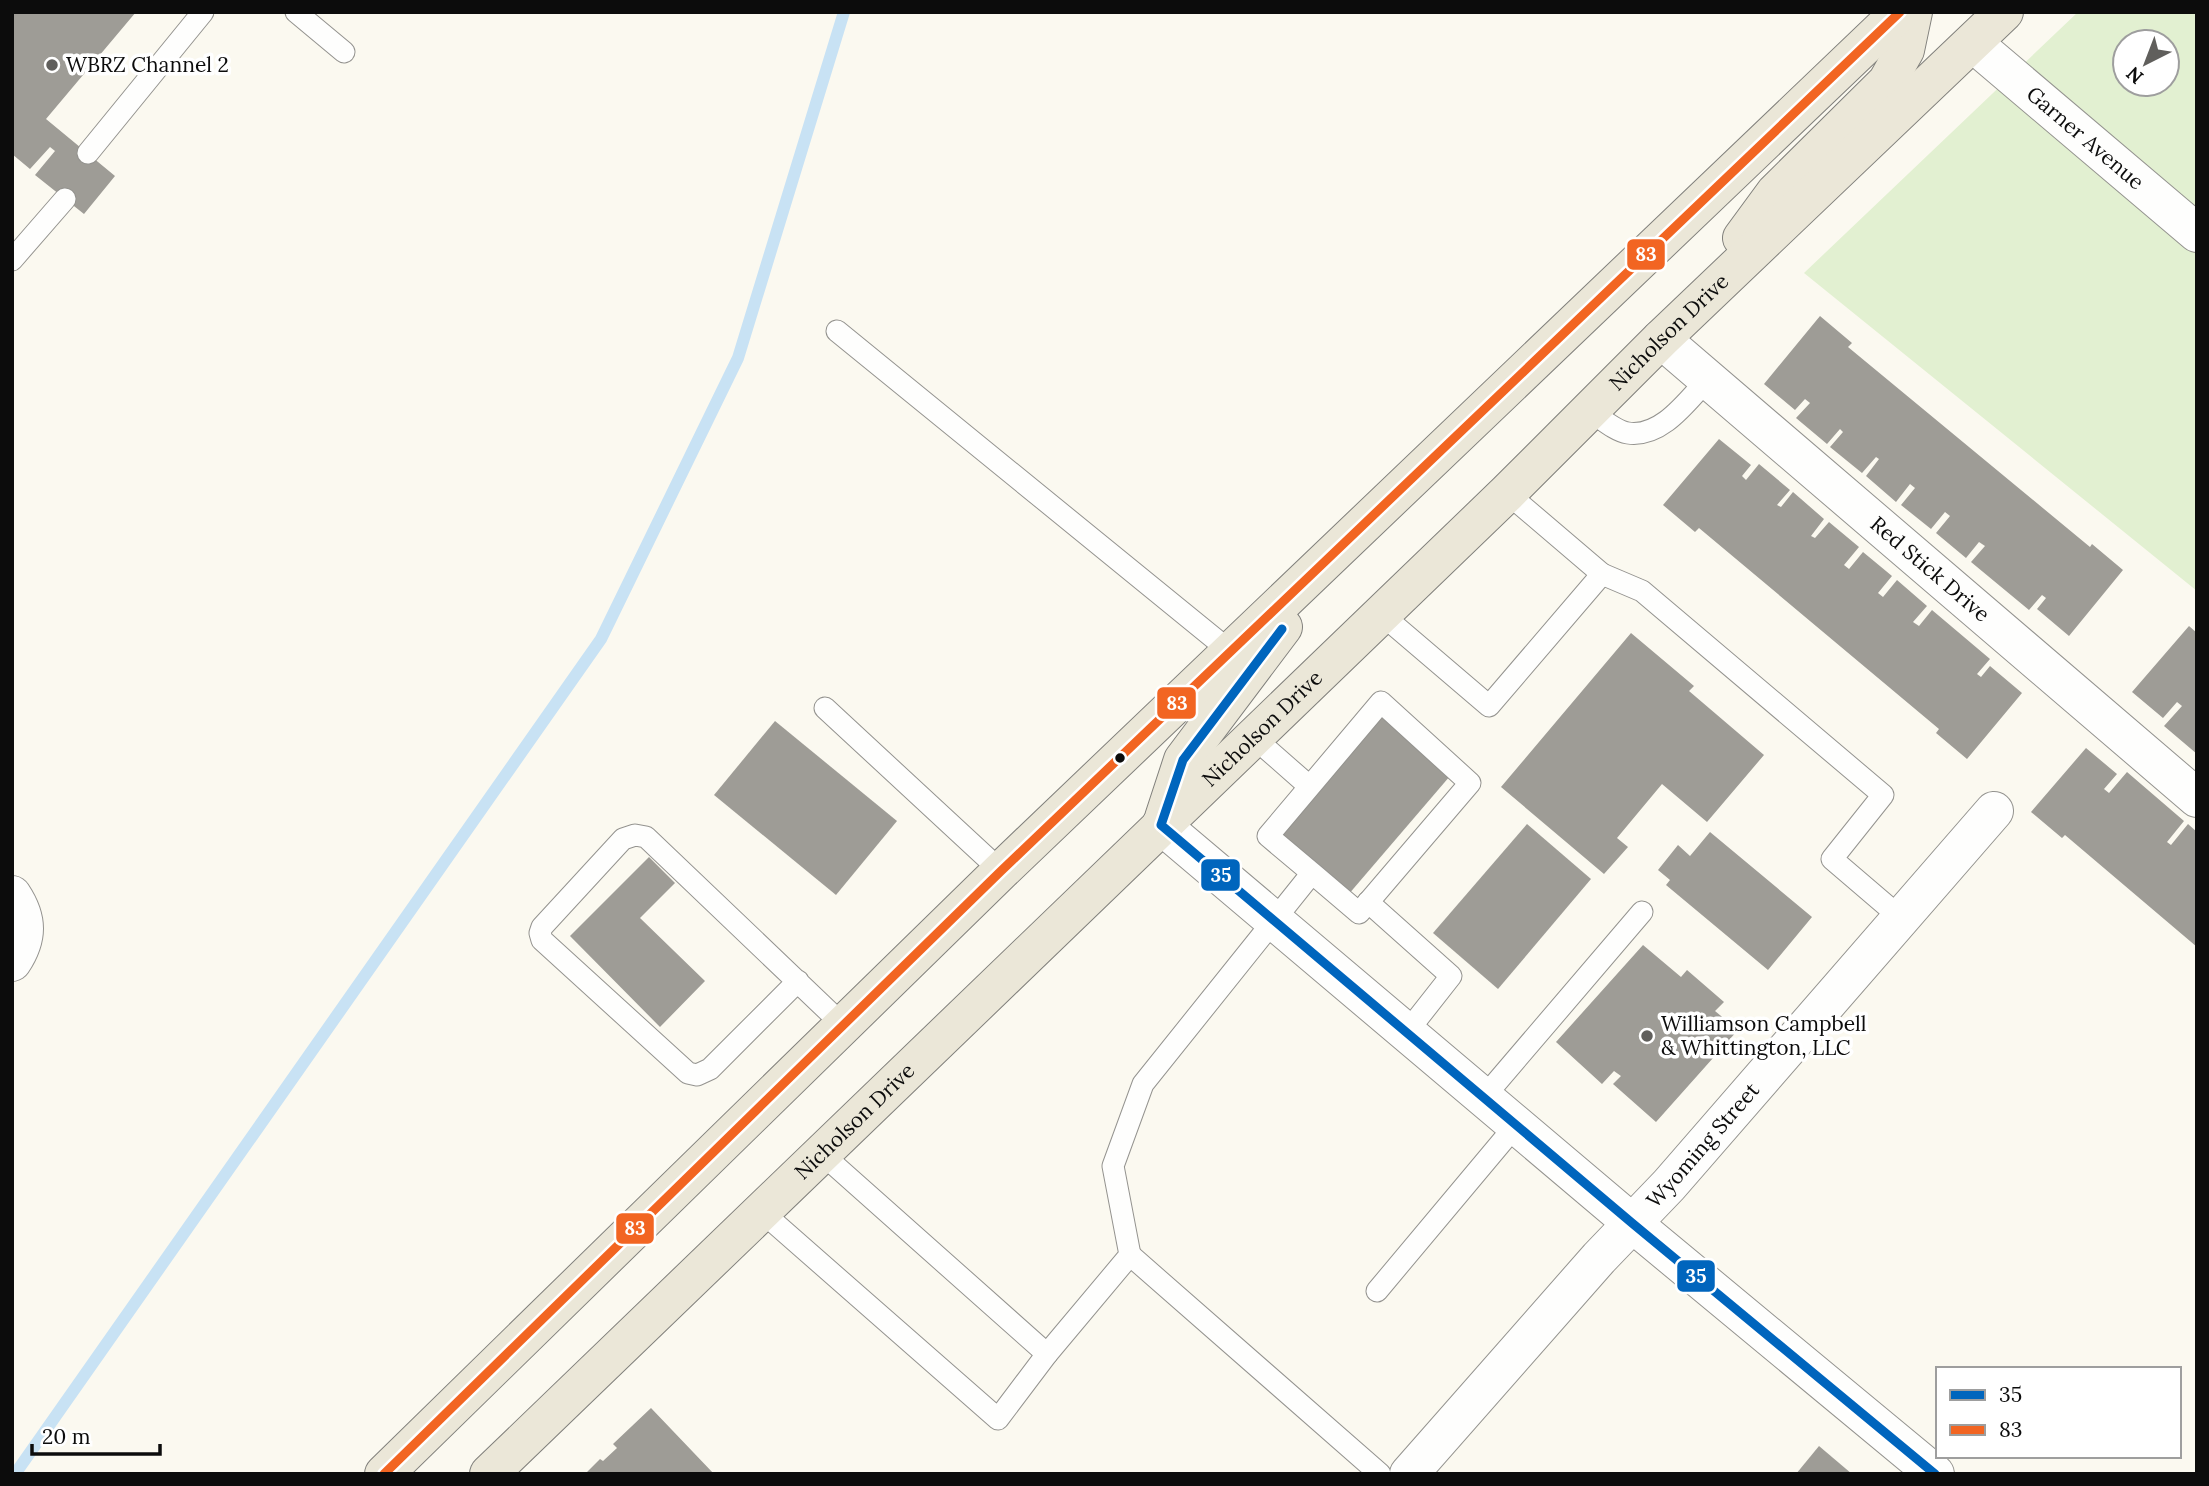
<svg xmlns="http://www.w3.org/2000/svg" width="2209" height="1486" viewBox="0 0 2209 1486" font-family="Lora,serif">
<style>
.green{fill:#e2f0d1;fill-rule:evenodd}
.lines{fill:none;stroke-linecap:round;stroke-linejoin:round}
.stream{stroke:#c8e2f4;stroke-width:12}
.building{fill:#9e9c96}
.service-casing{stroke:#94938f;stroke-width:23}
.minor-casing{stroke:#94938f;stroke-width:40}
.primary-casing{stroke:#81807c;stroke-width:40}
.service{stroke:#fefefd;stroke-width:21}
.minor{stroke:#fefefd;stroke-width:38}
.primary{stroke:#ebe7d8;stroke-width:38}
.bus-1-casing{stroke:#fff;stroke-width:14}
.bus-2-casing{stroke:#fff;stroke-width:14}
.bus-1{stroke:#0065bd;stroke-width:9}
.bus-2{stroke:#f26522;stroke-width:9}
.poi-dot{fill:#605f5c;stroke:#fff;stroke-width:2.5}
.bus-dot{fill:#0c0c0c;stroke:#fff;stroke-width:2.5}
.labels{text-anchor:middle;stroke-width:7;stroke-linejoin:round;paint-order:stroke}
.poi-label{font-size:21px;fill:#0c0c0c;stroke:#fff;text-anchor:start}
.street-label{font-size:21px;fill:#0c0c0c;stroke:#fff}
.line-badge{stroke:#fff;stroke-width:2.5}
.badge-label{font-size:19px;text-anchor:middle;font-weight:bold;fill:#fff}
</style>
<rect width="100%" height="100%" fill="#fbf9f0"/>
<path class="green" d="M2078 12H2197V591L1804 273ZM2125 42H2167V84H2125Z"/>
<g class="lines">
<polyline class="stream" points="15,1474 601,639 738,358 844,12"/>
</g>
<g class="building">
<polygon points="12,12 136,12 46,119 115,176 84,214 35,175 55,151 50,147 30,169 12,154"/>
<polygon points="1820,316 1852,343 1848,347 2090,547 2092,544 2123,570 2069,636 2037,609 2046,598 2042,595 2029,610 1971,562 1985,546 1979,542 1966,558 1936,533 1950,516 1945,512 1931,529 1901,505 1915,488 1910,484 1896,502 1866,476 1879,459 1876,457 1862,473 1830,447 1843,432 1840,429 1827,444 1796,418 1810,403 1805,399 1795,410 1764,384"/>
<polygon points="1719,439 1751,465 1742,476 1746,480 1759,464 1790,490 1777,505 1781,507 1793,492 1824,519 1811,536 1815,538 1829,522 1859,547 1844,565 1849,569 1863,552 1892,576 1878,593 1883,597 1897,580 1927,606 1913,622 1919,626 1932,610 1990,659 1977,674 1981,677 1990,666 2022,693 1967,759 1936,733 1939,729 1699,528 1695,532 1663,505"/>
<polygon points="2189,626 2197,633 2197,754 2164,726 2182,706 2177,702 2163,718 2132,692"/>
<polygon points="1631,633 1694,686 1689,691 1764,755 1707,822 1662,784 1617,838 1628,847 1604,874 1501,787"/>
<polygon points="1379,715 1450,776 1348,895 1277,834"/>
<polygon points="775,721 897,821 836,895 714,795"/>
<polygon points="2086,748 2117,774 2104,789 2109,793 2127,772 2184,821 2167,842 2171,845 2188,824 2197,832 2197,947 2065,835 2062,838 2031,812"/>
<polygon points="1527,824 1591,879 1498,989 1433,933"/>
<polygon points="1710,832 1812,917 1768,970 1666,885 1670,880 1658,870 1678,845 1690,856"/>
<polygon points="649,857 675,883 640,918 705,981 660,1027 570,936"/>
<polygon points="1643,945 1681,977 1687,970 1724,1002 1715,1011 1738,1030 1656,1122 1613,1084 1621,1076 1614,1071 1602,1084 1556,1042"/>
<polygon points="651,1408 714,1474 585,1474 600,1459 603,1461 617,1448 613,1444"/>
<polygon points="1819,1446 1852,1474 1796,1474"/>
</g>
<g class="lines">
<g class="service-casing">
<g id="service">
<polyline points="296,12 344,52"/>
<polyline points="88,153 203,12"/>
<polyline points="12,260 65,199"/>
<polyline points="837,331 1231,652"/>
<path d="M1590 411C1601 418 1615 431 1628 433 1662 438 1688 400 1708 379"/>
<polyline points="1602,574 1642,591 1883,795 1832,859 1901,918"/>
<polyline points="1380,613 1489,706 1602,574 1507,493"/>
<polyline points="825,708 1001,871"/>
<polyline points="1252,736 1309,786"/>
<polyline points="1368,902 1451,976 1407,1032"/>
<polyline points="798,981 710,1069 697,1075 688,1073 542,940 540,933 542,927 623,839 635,835 646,837 844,1026"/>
<polyline points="1484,1097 1642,912"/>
<polyline points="762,1212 998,1419 1047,1354 821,1153"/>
<polyline points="1130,1255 1380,1474"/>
<polyline points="1377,1291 1516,1125"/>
<polyline points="1047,1354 1130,1255 1113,1166 1143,1084 1312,873 1268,836 1381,702 1470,783 1359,913 1312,873"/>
</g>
</g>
<g class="minor-casing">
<g id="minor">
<path id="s1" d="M1973 43 2197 233"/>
<path id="s2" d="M1661 339 2197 798"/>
<polyline points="1161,825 1632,1223 1935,1474"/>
<path d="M12 895C28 919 28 938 12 962"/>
<path id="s3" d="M1409 1474 1599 1258 1669 1185 1994 811"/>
</g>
</g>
<g class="primary-casing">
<g id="primary">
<polyline points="1742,238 1775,193 1887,82 1905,50 1913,12"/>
<polyline points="1164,818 1183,760 1283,627"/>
<polyline points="384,1474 1001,871 1900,12"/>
<path id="s4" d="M489 1474 1507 493 1661 339 2004 12"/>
</g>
</g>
<use href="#service" class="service"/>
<use href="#minor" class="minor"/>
<use href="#primary" class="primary"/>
<g class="bus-1-casing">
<polyline id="bus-1" points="1282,629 1183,760 1161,825 1632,1223 1935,1474"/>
</g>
<g class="bus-2-casing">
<polyline id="bus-2" points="384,1474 1001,871 1900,12"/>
</g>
<use href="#bus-1" class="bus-1"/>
<use href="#bus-2" class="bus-2"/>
</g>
<g class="poi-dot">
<circle cx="52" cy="65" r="7"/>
<circle cx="1647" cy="1036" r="7"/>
</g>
<circle class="bus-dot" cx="1120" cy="758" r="6"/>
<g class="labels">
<g class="poi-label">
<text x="66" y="72">WBRZ Channel 2</text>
<text x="1661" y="1031">Williamson Campbell<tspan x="1661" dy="24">&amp; Whittington, LLC</tspan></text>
</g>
<g class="street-label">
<text dy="7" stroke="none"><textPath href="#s1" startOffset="147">Garner Avenue</textPath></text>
<text dy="7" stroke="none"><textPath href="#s4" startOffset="1642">Nicholson Drive</textPath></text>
<text dy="7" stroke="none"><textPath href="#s2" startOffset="354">Red Stick Drive</textPath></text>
<text dy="7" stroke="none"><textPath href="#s4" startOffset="1074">Nicholson Drive</textPath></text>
<text dy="7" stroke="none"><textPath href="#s4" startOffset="508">Nicholson Drive</textPath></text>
<text dy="7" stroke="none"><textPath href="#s3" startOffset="441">Wyoming Street</textPath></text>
</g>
</g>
<g class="line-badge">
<rect x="1626" y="238" width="40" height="33" rx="7" fill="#f26522"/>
<rect x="1156" y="686" width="41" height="34" rx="7" fill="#f26522"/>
<rect x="1200" y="858" width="41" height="34" rx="7" fill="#0065bd"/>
<rect x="615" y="1212" width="40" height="33" rx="7" fill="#f26522"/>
<rect x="1676" y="1259" width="40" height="34" rx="7" fill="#0065bd"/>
</g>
<g class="badge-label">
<text x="1646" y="261">83</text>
<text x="1177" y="710">83</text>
<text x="1221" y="882">35</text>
<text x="635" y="1235">83</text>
<text x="1696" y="1283">35</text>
</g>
<rect width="2209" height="1486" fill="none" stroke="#0c0c0c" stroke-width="28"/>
<rect x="1936" y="1367" width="245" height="91" fill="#ffffff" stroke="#9e9e9e" stroke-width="2"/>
<rect x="1950" y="1390" width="35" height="10" fill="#0065bd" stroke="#9e9e9e" stroke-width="2"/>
<text x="1999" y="1402" font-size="21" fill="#0c0c0c">35</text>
<rect x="1950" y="1425" width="35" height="10" fill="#f26522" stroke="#9e9e9e" stroke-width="2"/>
<text x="1999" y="1437" font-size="21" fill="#0c0c0c">83</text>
<g transform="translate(2146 63) rotate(222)"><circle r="33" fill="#ffffff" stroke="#9e9e9e" stroke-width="2"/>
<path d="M0-5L12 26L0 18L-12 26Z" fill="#605f5c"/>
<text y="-10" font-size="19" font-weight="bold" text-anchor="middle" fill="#0c0c0c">N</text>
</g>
<path d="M32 1444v10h128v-10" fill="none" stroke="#0c0c0c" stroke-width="3.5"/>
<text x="42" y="1444" font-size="21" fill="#0c0c0c" stroke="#ffffff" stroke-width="5" paint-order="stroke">20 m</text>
</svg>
